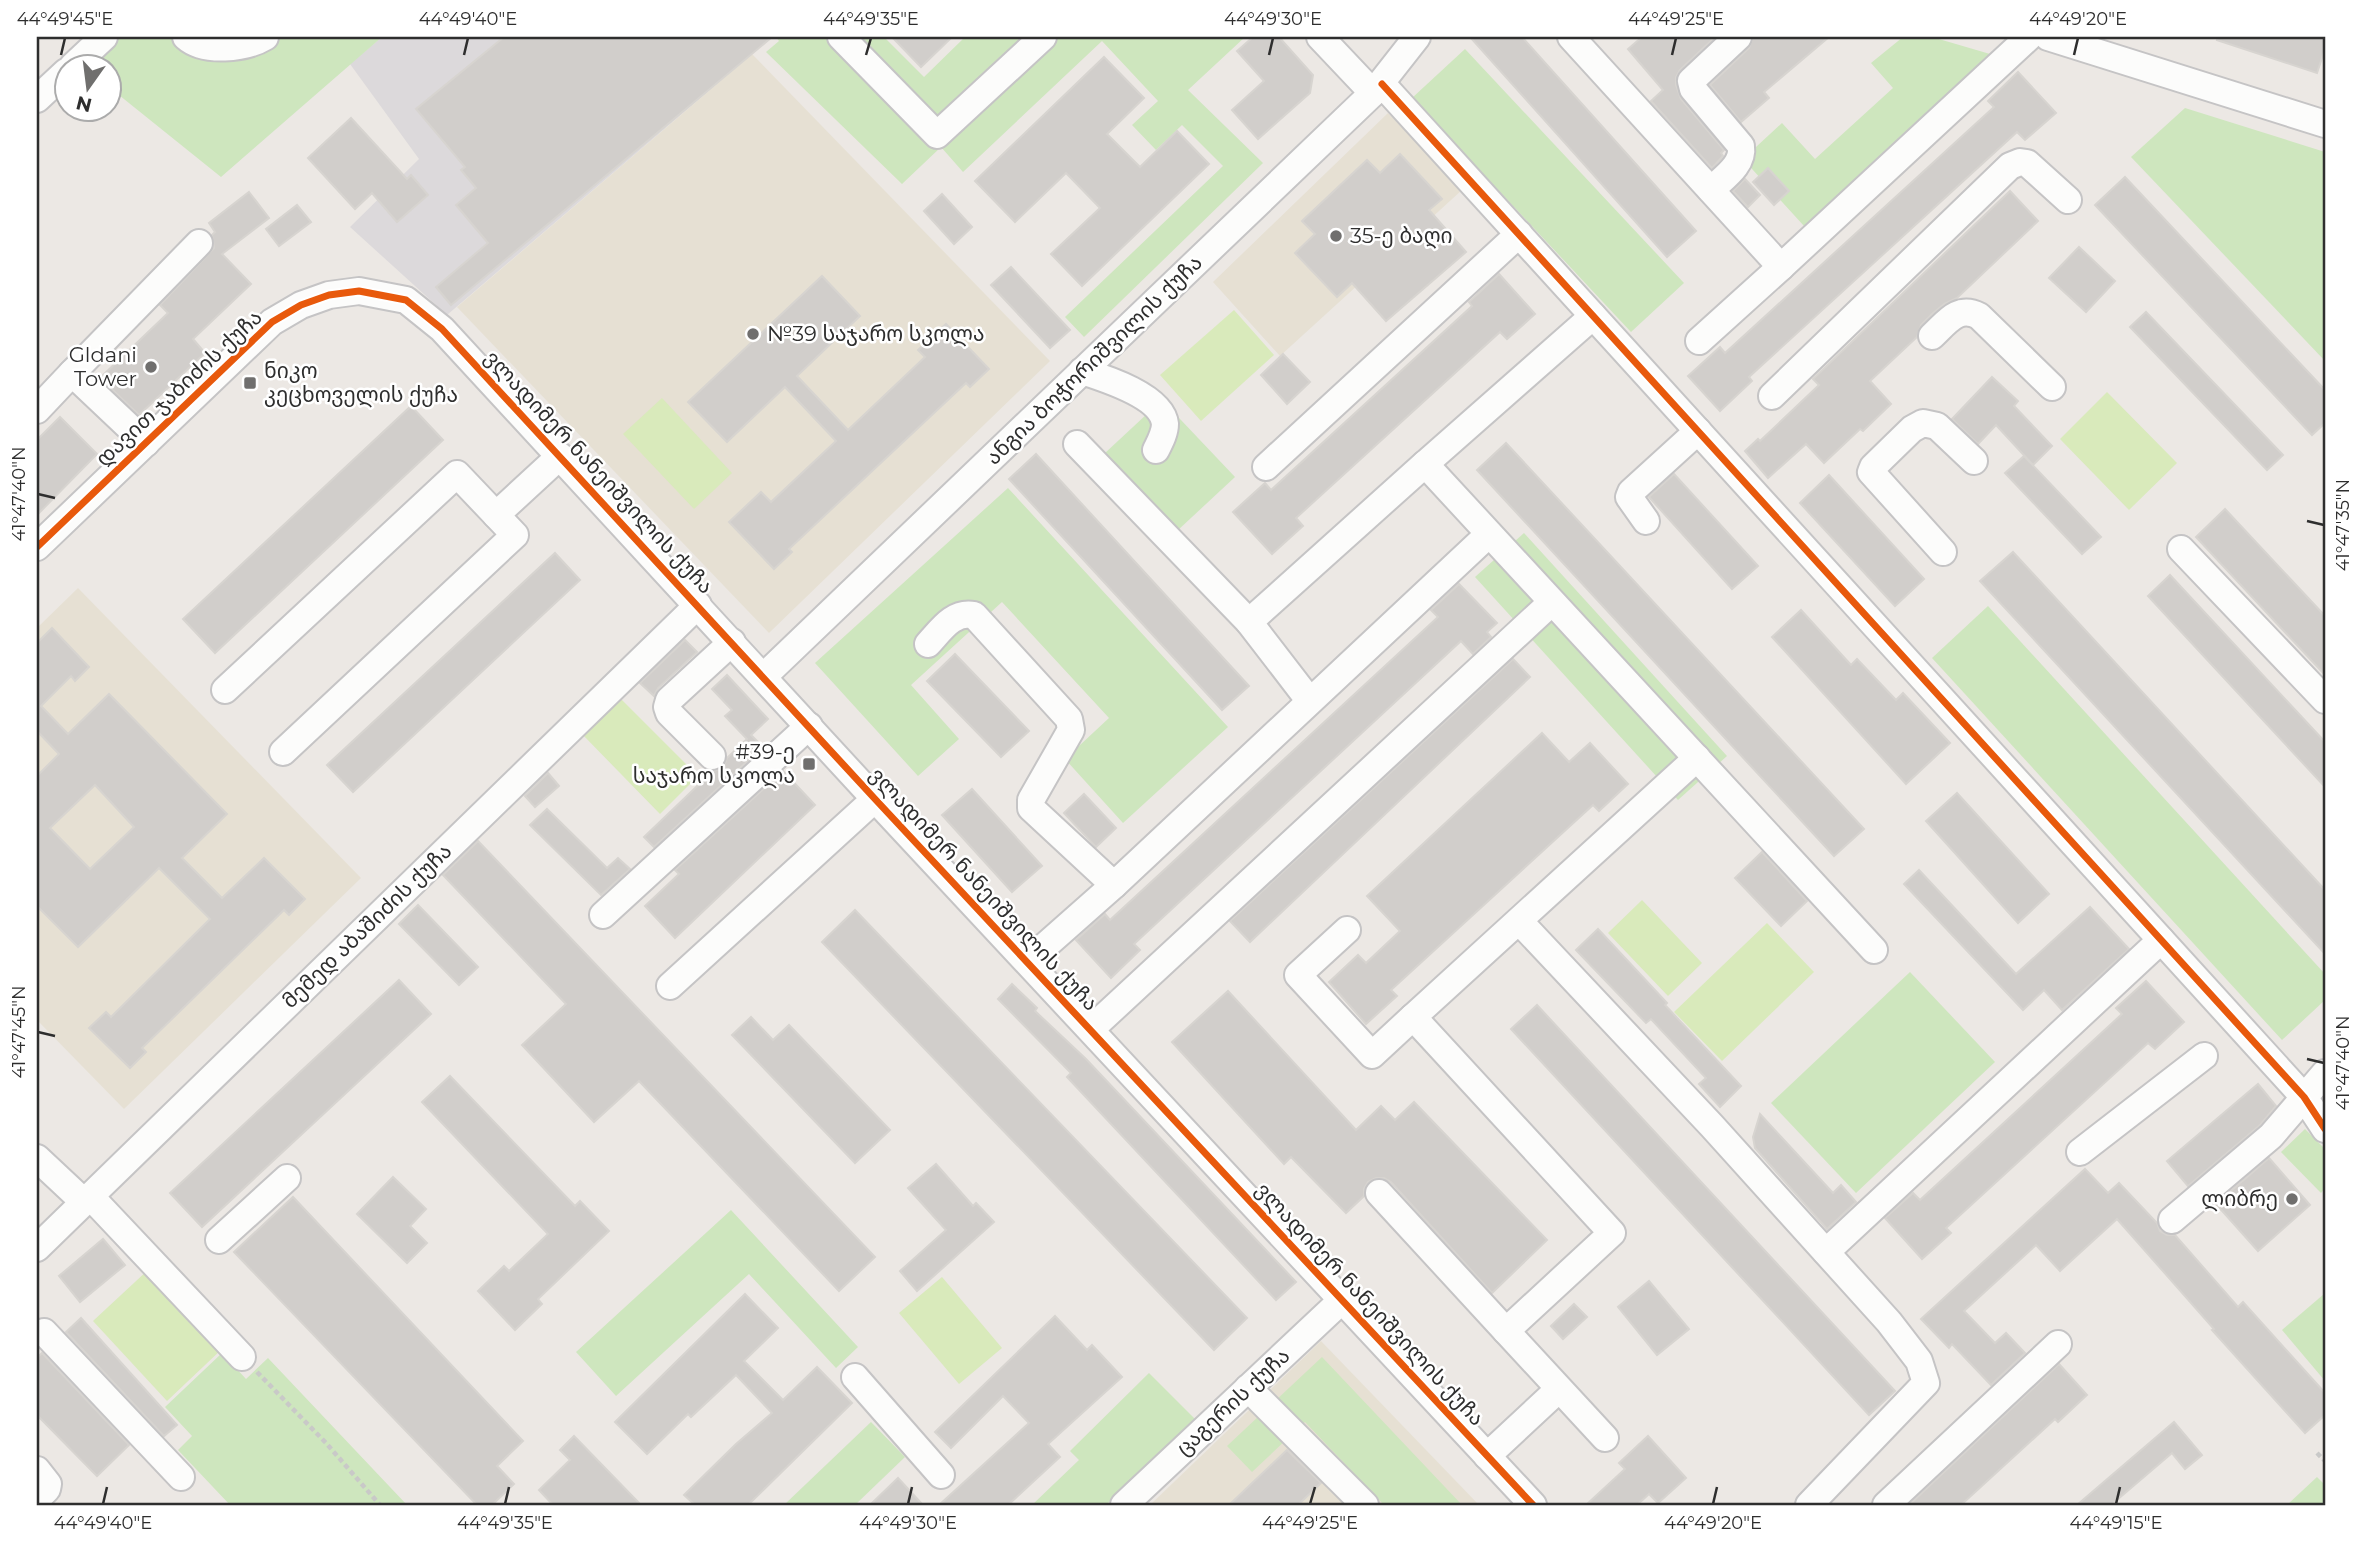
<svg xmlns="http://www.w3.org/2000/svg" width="2362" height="1542" viewBox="0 0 2362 1542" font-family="Montserrat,'Noto Sans Georgian',sans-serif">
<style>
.industrial{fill:#dcd9db}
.education{fill:#e6e0d3}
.green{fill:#cee6be}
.pitch{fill:#d9eabb}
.building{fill:#d1cecb;stroke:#d7d4d0;stroke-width:2;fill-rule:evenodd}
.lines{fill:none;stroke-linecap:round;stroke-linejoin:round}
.minor-casing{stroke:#c5c4c5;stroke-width:30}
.path{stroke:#c9c9c8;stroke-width:4.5;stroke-dasharray:5 3.5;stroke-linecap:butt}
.minor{stroke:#fcfcfb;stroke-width:26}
.cycleway-casing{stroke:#fff;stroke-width:11}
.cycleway{stroke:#e8590c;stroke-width:7}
.ticks{fill:none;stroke:#2e2e2e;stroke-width:2.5}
.poi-dot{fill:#706f6e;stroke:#fff;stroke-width:2.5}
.labels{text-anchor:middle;stroke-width:5;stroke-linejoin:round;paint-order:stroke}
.poi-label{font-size:21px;fill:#2e2e2e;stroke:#fff;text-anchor:start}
.street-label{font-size:21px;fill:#2e2e2e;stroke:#fff}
.neatline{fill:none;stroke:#2e2e2e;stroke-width:2.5}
.ticks-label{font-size:18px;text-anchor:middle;fill:#2e2e2e}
</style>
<rect width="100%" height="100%" fill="#ece8e4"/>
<polygon class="industrial" points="382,37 772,37 447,315 350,227 419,159 350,64"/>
<g class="education">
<polygon points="752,54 1050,361 769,633 457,307"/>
<polygon points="1388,113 1462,190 1280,356 1213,282"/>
<polygon points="78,588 361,878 124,1109 37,1020 37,628"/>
<polygon points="1321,1341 1479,1505 1150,1505"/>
</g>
<g class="green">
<polygon points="101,37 382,37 221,177 109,87 108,66 83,66"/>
<polygon points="776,37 884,37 924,77 965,37 1245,37 1188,90 1263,163 1084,337 1065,317 1223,166 1182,125 1156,150 1132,125 1158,101 1102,41 963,172 941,147 902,184 766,52 779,41"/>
<polygon points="1903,37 1932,37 1990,54 1804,226 1743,159 1782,123 1815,159 1893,88 1871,63"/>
<polygon points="1465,49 1684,283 1631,332 1412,98"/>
<polygon points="2185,108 2325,152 2325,361 2131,157"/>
<polygon points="1162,400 1235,477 1163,544 1090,467"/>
<polygon points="1008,488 1228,727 1123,823 1065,759 1109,718 1002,602 911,685 959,739 918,776 815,663"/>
<polygon points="1524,533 1727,756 1678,800 1475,577"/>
<polygon points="1988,606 2325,974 2325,1000 2282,1040 1932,658"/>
<polygon points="1910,972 1995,1062 1856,1193 1771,1103"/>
<polygon points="2305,1129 2325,1149 2325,1188 2321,1193 2281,1152"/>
<polygon points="731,1210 858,1347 836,1368 749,1274 616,1396 576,1352"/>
<polygon points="2324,1294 2325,1296 2325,1381 2282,1330"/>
<polygon points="222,1353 246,1379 268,1358 407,1505 230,1505 178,1450 192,1436 165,1407"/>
<polygon points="1322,1357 1462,1505 1384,1505 1305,1422 1252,1472 1227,1446"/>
<polygon points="1149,1373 1195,1419 1106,1505 1032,1505 1079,1460 1070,1451"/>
<polygon points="871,1422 905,1457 855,1505 784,1505"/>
<polygon points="2317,1477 2325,1485 2325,1505 2287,1505"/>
</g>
<g class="pitch">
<polygon points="1234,310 1274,355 1201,421 1160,375"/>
<polygon points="2107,392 2177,463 2129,510 2060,439"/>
<polygon points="662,398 732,473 694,509 623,434"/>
<polygon points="618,696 698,776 660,814 581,733"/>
<polygon points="1642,900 1702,963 1668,996 1608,933"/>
<polygon points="1767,923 1814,972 1722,1061 1674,1012"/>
<polygon points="149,1269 223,1348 167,1401 93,1321"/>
<polygon points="942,1277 1002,1348 959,1384 899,1313"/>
</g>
<g class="building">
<polygon points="504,37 772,37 451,305 436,287 488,243 456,205 476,188 461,170 465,167 416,109"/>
<polygon points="892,37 952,37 921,67"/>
<polygon points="1253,37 1279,37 1313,75 1310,93 1258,139 1232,110 1264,81 1237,51"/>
<polygon points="1470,37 1522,37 1696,231 1667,257"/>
<polygon points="1642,37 1715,37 1680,70 1676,77 1676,85 1681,99 1724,150 1721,153 1723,156 1712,168 1651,101 1663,90 1628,49"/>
<polygon points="1753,37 1829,37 1764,92 1769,98 1741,122 1710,85 1749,48"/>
<polygon points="2218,37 2325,37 2325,49 2317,73 2217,40"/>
<polygon points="1104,57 1144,98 1107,134 1140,167 1177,131 1209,164 1082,286 1051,254 1100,208 1066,173 1015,222 975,181"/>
<polygon points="2018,72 2056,113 2025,140 2017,132 1749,377 1752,381 1720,411 1688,376 1720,347 1725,353 1994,107 1988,101"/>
<polygon points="351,118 407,179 411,175 428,195 397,222 372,193 355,209 308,158"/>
<polygon points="1400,154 1442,199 1429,210 1466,252 1386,321 1352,283 1337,297 1295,253 1315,234 1302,221 1367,160 1380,173"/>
<polygon points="1768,168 1789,191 1774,205 1753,182"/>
<polygon points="2125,177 2325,390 2325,423 2312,435 2095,205"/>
<polygon points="1745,179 1760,195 1748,207 1733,191"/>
<polygon points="2010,191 2038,221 1957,298 1944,304 1932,314 1921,325 1917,337 1870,381 1891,404 1863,431 1860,429 1824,463 1806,444 1768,478 1745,451 1758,439 1760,441 1819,385 1813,379"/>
<polygon points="249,192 269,218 222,254 251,284 193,339 205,353 139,415 100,378 168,313 160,305 214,248 212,235 215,232 209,223"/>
<polygon points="942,194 972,227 954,244 924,211"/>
<polygon points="297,205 311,222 279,246 266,229"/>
<polygon points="2079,247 2115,281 2086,312 2049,278"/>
<polygon points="1011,267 1070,330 1050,348 991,285"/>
<polygon points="1499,274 1535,314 1507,339 1500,332 1296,518 1303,526 1272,554 1233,512 1265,483 1271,490 1472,306 1469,302"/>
<polygon points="822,276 860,316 797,376 848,430 925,357 918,350 946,324 989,369 970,387 966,383 789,549 792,552 774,569 729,522 761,492 771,502 836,441 785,387 727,442 688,402"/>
<polygon points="2146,312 2283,455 2267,470 2130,327"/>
<polygon points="1283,354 1310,382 1287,404 1261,375"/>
<polygon points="1992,377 2018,401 2014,406 2052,446 2033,465 1996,425 1978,444 1952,419"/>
<polygon points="411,406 443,440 215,653 183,619"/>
<polygon points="60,417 97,454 37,515 37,440"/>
<polygon points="1506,443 1864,829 1834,856 1477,470"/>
<polygon points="1036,454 1249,686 1222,710 1009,479"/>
<polygon points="2024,456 2101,537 2082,554 2005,473"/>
<polygon points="1674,474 1758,566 1732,589 1649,497"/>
<polygon points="1829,475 1924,579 1895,606 1800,503"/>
<polygon points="2225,509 2325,616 2325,675 2196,537"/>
<polygon points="2013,552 2325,890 2325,954 1980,581"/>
<polygon points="555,553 580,580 353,792 327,765"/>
<polygon points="2170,575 2325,742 2325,787 2148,596"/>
<polygon points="1459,584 1497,623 1487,632 1491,637 1473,654 1461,641 1134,944 1140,950 1111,978 1076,940 1105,914 1110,920 1438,617 1431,610"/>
<polygon points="1801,610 1851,665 1857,659 1896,700 1903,693 1950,743 1906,784 1772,637"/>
<path d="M52 628 89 667 75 681 71 676 41 706 68 734 109 694 227 814 182 858 222 898 264 858 305 899 289 915 284 910 142 1048 146 1052 130 1068 89 1028 106 1012 111 1017 210 919 159 868 78 947 37 906V776L59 754 37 731V643ZM95 785 134 827 90 869 50 828Z"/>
<polygon points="685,640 697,652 658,688 654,696 640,683"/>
<polygon points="955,654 1029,731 1001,757 927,681"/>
<polygon points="1513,659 1530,677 1250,942 1230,921"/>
<polygon points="727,675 768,719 751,735 763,747 654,847 644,837 713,771 723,768 727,758 747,739 725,716 732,710 712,689"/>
<polygon points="1542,733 1569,762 1590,743 1628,784 1599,811 1593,805 1391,990 1397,996 1366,1024 1329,982 1358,955 1366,963 1400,931 1367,896"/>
<polygon points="783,771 815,805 675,938 645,906 679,874 675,870"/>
<polygon points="548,773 559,786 535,807 525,796"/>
<polygon points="972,789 1042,866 1012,892 942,815"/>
<polygon points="1957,793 2049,894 2018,923 1926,821"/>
<polygon points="1084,794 1116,828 1096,847 1064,813"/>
<polygon points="547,809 607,868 618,858 630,869 601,895 530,825"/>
<polygon points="478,841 875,1257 839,1291 639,1081 594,1122 522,1045 566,1004 443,875"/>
<polygon points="1762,852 1807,901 1781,926 1735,878"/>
<polygon points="1919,870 2016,974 2090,907 2129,949 2062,1010 2044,990 2023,1010 1904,884"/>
<polygon points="418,905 478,967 459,985 399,924"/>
<polygon points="855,910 1247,1318 1214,1350 822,942"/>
<polygon points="1598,929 1667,1003 1665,1005 1741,1086 1720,1107 1699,1084 1706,1078 1651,1019 1646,1023 1576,950"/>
<polygon points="399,980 431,1014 202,1227 170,1193"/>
<polygon points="2146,981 2184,1022 2155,1049 2148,1043 1946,1228 1951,1233 1922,1259 1885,1218 1913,1193 1920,1200 2122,1014 2116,1008"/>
<polygon points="1012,984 1037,1008 1035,1011 1086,1059 1296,1282 1276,1300 1067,1077 1071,1073 998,999"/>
<polygon points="1228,991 1356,1130 1381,1106 1395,1120 1414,1102 1547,1240 1492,1293 1391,1182 1384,1178 1376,1178 1368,1182 1364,1189 1364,1196 1346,1213 1291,1157 1284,1164 1172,1042"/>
<polygon points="1537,1005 1895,1391 1869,1415 1511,1029"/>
<polygon points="751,1017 773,1040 789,1025 890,1130 855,1163 732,1035"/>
<polygon points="450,1076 575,1206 580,1201 609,1231 538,1299 542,1304 515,1330 478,1291 504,1266 509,1271 548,1234 422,1102"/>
<polygon points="2258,1084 2276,1106 2260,1125 2188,1186 2167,1161"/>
<polygon points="1760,1114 1833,1193 1841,1185 1856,1202 1827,1229 1755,1148 1753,1137"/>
<polygon points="2269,1158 2310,1205 2258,1251 2216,1204"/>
<polygon points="936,1164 973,1206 976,1203 994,1222 917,1291 900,1271 946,1230 908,1188"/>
<polygon points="2085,1169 2108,1193 2119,1183 2157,1223 2160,1231 2167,1235 2175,1235 2238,1307 2243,1302 2325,1393 2325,1415 2305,1433 2212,1330 2214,1329 2117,1219 2060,1271 2036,1245 1964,1311 1995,1343 2006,1333 2025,1353 1991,1385 1952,1344 1949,1348 1921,1319"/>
<polygon points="393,1177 426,1209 410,1226 427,1243 407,1263 357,1214"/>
<polygon points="293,1197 523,1441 497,1466 514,1484 492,1505 477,1505 234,1252"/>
<polygon points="103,1239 125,1265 80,1302 59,1276"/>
<polygon points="1649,1281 1689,1329 1657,1355 1618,1307"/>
<polygon points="745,1294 778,1328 744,1361 783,1400 817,1367 852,1403 748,1505 695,1505 684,1495 736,1444 772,1413 736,1375 691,1417 688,1414 647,1454 615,1422"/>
<polygon points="1574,1304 1587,1317 1563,1339 1551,1326"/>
<polygon points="1055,1316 1087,1350 1092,1345 1122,1377 1048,1444 1060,1457 1008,1505 939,1505 1029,1423 1003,1396 951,1448 935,1432"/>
<polygon points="81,1318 177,1425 164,1436 66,1332"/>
<polygon points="42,1353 129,1445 97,1476 37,1415 37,1358"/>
<polygon points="2059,1364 2087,1395 2058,1422 2055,1419 1961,1505 1909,1505"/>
<polygon points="2174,1422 2202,1455 2185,1469 2172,1453 2111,1505 2077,1505"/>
<polygon points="574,1436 641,1505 553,1505 539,1490 570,1460 560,1450"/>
<polygon points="1648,1436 1686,1478 1658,1503 1649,1494 1637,1505 1586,1505 1625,1469 1619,1463"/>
<polygon points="1287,1450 1321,1483 1298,1505 1229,1505"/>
<polygon points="898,1478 923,1505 870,1505"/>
</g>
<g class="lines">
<g class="minor-casing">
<g id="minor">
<path d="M186 37C204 53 245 49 265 37"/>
<polyline points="841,37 937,135 1043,37"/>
<polyline points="1320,37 1373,93"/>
<polyline points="1571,37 1781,267 2029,37"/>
<polyline points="2048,37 2325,124"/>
<polyline points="73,66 104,37"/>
<polyline points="1382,84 2304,1097 2325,1129"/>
<polyline points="37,99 66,72"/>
<path d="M1711 190C1723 178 1744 165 1741 146L1693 89 1691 81 1738 37"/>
<polyline points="1593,316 1425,464 1874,950"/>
<path d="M1932 336C1947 322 1958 305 1979 316L2052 387"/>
<polyline points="1699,341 1781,267"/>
<path d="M1082 371C1104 378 1162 396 1165 424 1165 433 1160 442 1156 450"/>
<polyline points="72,373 199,243"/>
<polyline points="1772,396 2010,166 2020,162 2027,163 2068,200"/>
<polyline points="37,410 72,373 146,443"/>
<polyline points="1077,444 1249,622"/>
<polyline points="1266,467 1519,234"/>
<polyline points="1646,521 1629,497 1631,492 1698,431"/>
<polyline points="37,547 272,322 301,305 329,295 359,291 406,300 442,329 875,799 1533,1505"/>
<polyline points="2181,549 2325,700"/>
<polyline points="1943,552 1871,472 1873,467 1912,429 1923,423 1937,426 1974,461"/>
<path d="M928 644C941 630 953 611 974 615L1069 719 1071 730 1031 800V808L1114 885"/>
<polyline points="764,676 1373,93 1417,37"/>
<polyline points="225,690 457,474 496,515"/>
<polyline points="1309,700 1249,622 1425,464"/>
<polyline points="283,752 515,535 496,515 560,456"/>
<polyline points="712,756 669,713 667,707 669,700 732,642"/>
<polyline points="603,915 809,726"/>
<polyline points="1519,921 1712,1126 1889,1322 1919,1361 1926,1383 1809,1505"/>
<polyline points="1347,930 1298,975 1372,1055 1413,1017"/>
<polyline points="1028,961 1114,885 1489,534"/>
<polyline points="670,986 875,799"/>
<polyline points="1091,1029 1552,602"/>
<polyline points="2080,1152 2204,1056"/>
<polyline points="37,1158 84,1202"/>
<polyline points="1379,1193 1506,1331"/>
<polyline points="90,1196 242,1357"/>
<polyline points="2172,1220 2271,1136 2325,1073"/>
<polyline points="219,1240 287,1178"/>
<polyline points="37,1248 698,605"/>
<polyline points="1826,1252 2161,940"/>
<polyline points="44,1332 181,1477"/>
<polyline points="855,1377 941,1475"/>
<polyline points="1248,1388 1365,1505"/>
<polyline points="1605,1438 1506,1331 1612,1233 1413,1017 1697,758"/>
<polyline points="1487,1456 1559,1389"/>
<polyline points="37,1470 48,1484 47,1489 37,1499"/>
<polyline points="1124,1505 1342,1300"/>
<polyline points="1886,1505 2058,1344"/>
</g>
</g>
<g class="path">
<polyline points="257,1372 326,1443 380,1505"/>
<polyline points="2317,1453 2325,1461"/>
</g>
<use href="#minor" class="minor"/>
<g class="cycleway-casing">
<g id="cycleway">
<polyline points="1382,84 2304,1097 2325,1129"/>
<polyline points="37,547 272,322 301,305 329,295 359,291 406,300 442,329 875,799 1533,1505"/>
</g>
</g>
<use href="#cycleway" class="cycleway"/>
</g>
<path class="ticks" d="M61 55 65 38M464 55 468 38M866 55 871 38M1269 55 1273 38M1672 55 1676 38M2074 55 2078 38M38 494 55 498M2307 521 2324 525M38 1032 55 1036M2307 1059 2324 1063M103 1504 107 1487M505 1504 509 1487M908 1504 912 1487M1310 1504 1315 1487M1713 1504 1717 1487M2116 1504 2120 1487"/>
<g class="poi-dot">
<circle cx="1336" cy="236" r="7"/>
<circle cx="753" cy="334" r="7"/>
<circle cx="151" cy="367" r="7"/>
<rect x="243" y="376" width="14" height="14" rx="3.5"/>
<rect x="802" y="757" width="14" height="14" rx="3.5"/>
<circle cx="2292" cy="1199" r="7"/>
</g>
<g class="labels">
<g class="poi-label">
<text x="1350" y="243">35-ე ბაღი</text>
<text x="767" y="341">№39 საჯარო სკოლა</text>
<text x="137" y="362" text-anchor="end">Gldani<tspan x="137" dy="24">Tower</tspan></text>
<text x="264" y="378">ნიკო<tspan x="264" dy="24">კეცხოველის ქუჩა</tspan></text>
<text x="795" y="759" text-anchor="end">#39-ე<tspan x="795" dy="24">საჯარო სკოლა</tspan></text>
<text x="2278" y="1206" text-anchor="end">ლიბრე</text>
</g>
<g class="street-label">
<text transform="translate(1094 360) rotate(-44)" y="7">ანგია ბოჭორიშვილის ქუჩა</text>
<text transform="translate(179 388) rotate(-43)" y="7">დავით ჯაბიძის ქუჩა</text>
<text transform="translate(599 472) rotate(47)" y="7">ვლადიმერ ნანეიშვილის ქუჩა</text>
<text transform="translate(984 889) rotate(47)" y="7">ვლადიმერ ნანეიშვილის ქუჩა</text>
<text transform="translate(367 926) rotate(-44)" y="7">მემედ აბაშიძის ქუჩა</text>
<text transform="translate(1370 1304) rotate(47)" y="7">ვლადიმერ ნანეიშვილის ქუჩა</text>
<text transform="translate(1233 1402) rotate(-43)" y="7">ცაგერის ქუჩა</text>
</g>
</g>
<rect width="2362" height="1542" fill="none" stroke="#ffffff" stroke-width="77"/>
<g transform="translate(88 88) rotate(194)"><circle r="33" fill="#ffffff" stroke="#ababab" stroke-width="2"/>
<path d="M0-5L12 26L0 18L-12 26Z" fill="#706f6e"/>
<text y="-10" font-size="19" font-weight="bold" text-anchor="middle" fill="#2e2e2e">N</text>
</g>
<rect x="38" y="38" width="2286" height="1466" class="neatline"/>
<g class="ticks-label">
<text x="65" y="25">44°49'45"E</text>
<text x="468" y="25">44°49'40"E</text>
<text x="871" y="25">44°49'35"E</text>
<text x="1273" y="25">44°49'30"E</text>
<text x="1676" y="25">44°49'25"E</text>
<text x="2078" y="25">44°49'20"E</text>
<text transform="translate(19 494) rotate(-90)" y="6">41°47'40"N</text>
<text transform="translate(2343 525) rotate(-90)" y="6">41°47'35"N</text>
<text transform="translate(19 1032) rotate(-90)" y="6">41°47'45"N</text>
<text transform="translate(2343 1063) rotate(-90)" y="6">41°47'40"N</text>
<text x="103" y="1529">44°49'40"E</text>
<text x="505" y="1529">44°49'35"E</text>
<text x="908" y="1529">44°49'30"E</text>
<text x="1310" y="1529">44°49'25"E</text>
<text x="1713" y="1529">44°49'20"E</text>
<text x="2116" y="1529">44°49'15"E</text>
</g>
</svg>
